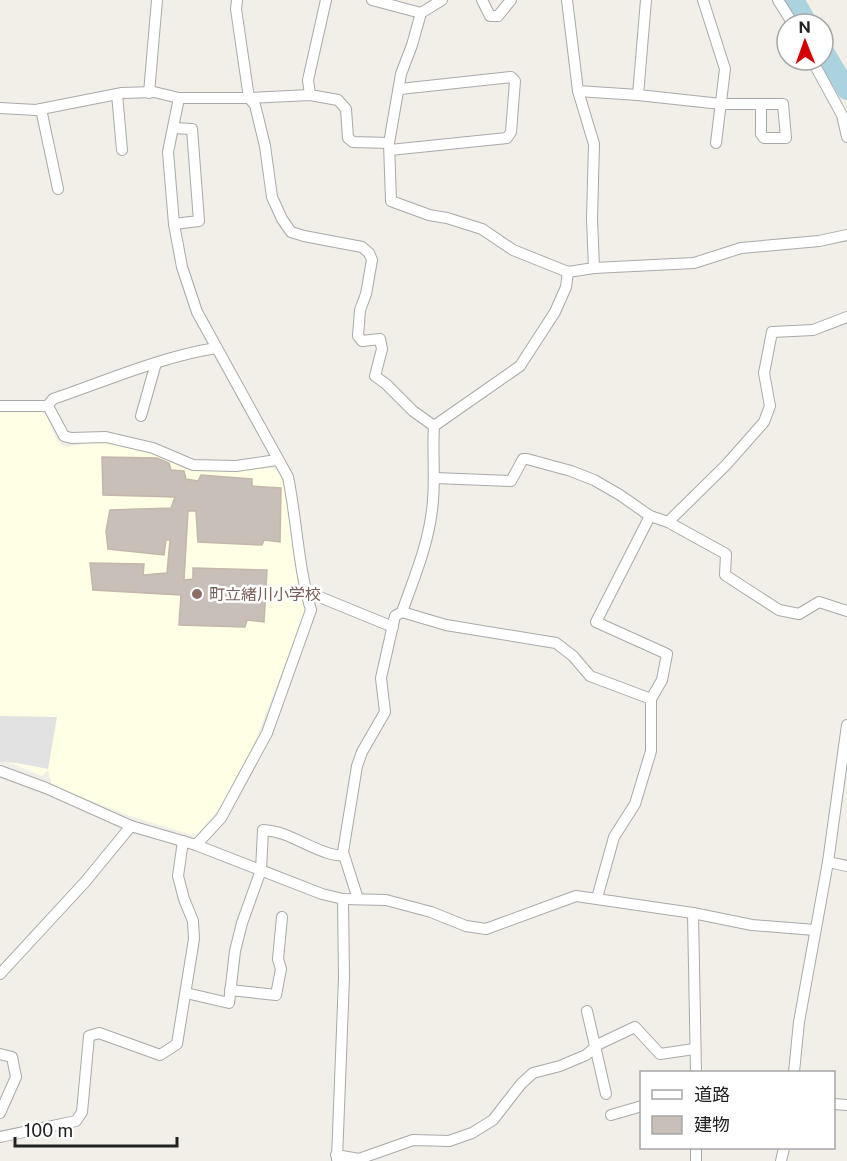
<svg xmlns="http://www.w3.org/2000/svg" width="847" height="1161" viewBox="0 0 847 1161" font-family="'Public Sans','Noto Sans JP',sans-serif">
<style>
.education{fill:#ffffe5}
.parking{fill:#e2e2e2}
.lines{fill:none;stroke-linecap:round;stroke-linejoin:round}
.river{stroke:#aad3df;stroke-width:20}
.building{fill:#c7bfb8;stroke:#c4b6ab;stroke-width:1.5}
.street-casing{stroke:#a9a9a9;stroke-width:12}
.street{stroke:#fff;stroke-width:10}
.education-dot{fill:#8d6e63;stroke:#fff;stroke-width:2}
.labels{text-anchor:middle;stroke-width:5;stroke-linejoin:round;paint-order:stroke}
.education-label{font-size:16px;fill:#785e54;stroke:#fff;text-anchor:start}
</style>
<rect width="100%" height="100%" fill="#f2efe9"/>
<polygon class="education" points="0,412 42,412 47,416 57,441 66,447 105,440 152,452 186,469 210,471 274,468 282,475 300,577 300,594 306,610 256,739 235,784 217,811 195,836 130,816 52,785 48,770 42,776 13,764 0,762"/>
<polygon class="parking" points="0,716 57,717 48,769 17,763 0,762"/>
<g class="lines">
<g class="river">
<polyline points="794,0 808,24"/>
<polyline points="823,50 847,90"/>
</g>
</g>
<polygon class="building" points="102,457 157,458 169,463 171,470 184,471 186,479 198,481 201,475 252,479 252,486 281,488 280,542 264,540 262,545 198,542 196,511 188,511 184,580 193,579 193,568 267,570 264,622 247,620 245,627 179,625 181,595 93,590 90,563 144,564 143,575 167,573 170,540 166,540 164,555 108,549 106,531 110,510 171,508 175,497 103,495"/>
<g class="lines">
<g class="street-casing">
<g id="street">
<polyline points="237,0 236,9 249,98 255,105 265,146 272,197 282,219 291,232 304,236 362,247 369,253 372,260 366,294 360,310 358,336 362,341 380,339 382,349 375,376 386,384 413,411 434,426"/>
<polyline points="372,0 421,13"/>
<polyline points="442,0 421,13 412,45 401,74 389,143 391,201 429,215 447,218 482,229 513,250 568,272 594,268 694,263 741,248 819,241 847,235"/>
<polyline points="482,0 490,16 498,16 511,0"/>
<polyline points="567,0 578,91 594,144 592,219 594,268"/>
<polyline points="703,0 725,69 716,143"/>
<polyline points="778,0 793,24"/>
<polyline points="812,60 842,115 847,137"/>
<polyline points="578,91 638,95 721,104 783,104 786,138 764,138 761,134 761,104"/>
<polyline points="149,93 157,0"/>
<polyline points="117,94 122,150"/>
<polyline points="310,95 308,80 326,0"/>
<polyline points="638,95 646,0"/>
<path d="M179 98 168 152 174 224 182 267 197 312 288 477C297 521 298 567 311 610L267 733 221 818 196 845"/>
<polyline points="0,108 36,110 122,93 154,92 179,98 249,98 310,95 338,100 346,109 348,138 353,142 389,143"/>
<polyline points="41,109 58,189"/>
<polyline points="173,128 192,129 199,221 174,224"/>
<polyline points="390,150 507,138 511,132 515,81 511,77 400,89"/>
<path d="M49 404 53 399C106 381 160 357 216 348"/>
<polyline points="0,406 48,406 64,436 71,438 106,437 153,448 193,465 236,466 277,460"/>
<polyline points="141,416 156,363"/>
<polyline points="434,426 520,366 555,312 566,287 568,272"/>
<polyline points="435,478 511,481 523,459 527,459 571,471 594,480 620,495 650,516 668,522 726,554 725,575 779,610 799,614 819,602 847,611"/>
<polyline points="650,516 596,622 667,654 662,680 651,699"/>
<polyline points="668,522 726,465 764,422 770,406 764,373 772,332 813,330 847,317"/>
<polyline points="305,591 393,627"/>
<polyline points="402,612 446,625 556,643 573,656 590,676 651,699 651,751 635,804 614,837 597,898"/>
<polyline points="0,771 46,788 131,826 196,845 322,894 343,899 386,900 431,912 466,926 486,929 576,896 693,913 752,925 815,930"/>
<polyline points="828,862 847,866"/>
<path d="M358 899 343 852 357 766 362 752 385 712 381 678 395 616 402 612C414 578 428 545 432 510 436 482 432 454 434 426"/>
<polyline points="693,913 696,1072"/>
<polyline points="0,974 85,882 131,826"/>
<polyline points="230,990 276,995 281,969 278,959 282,917"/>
<path d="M186 993 229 1003 235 951 242 923 261 870 263 830C286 831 304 845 325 852 331 855 338 855 344 856"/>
<polyline points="587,1011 606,1094"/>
<polyline points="0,1054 12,1057 16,1077 0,1113"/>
<polyline points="794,1072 799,1022 828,862 847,725"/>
<polyline points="834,1104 847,1105"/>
<polyline points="611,1115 642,1106"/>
<polyline points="0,1137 76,1121 82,1112 89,1036 99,1033 160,1055 177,1044 194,939 193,921 184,899 178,876 183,841"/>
<polyline points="336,1155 359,1159 413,1140 449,1141 472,1133 493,1120 521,1084 533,1073 560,1066 586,1055 599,1044 635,1027 660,1054 694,1049"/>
<polyline points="337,1159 344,978 343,899"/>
<polyline points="696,1161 696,1148"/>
<polyline points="781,1161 784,1148"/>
</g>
</g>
<use href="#street" class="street"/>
</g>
<circle class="education-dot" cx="197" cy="594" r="6"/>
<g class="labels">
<g class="education-label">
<text x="209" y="600">町立緒川小学校</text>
</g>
</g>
<rect x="640" y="1071" width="195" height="78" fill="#ffffff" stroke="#a7a7a7" stroke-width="1.5"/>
<rect x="652" y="1090" width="30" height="9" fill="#ffffff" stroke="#a7a7a7" stroke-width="1.5"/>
<text x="694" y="1101" font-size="18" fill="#222222">道路</text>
<rect x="652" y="1116" width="30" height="18" fill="#c7bfb8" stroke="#a7a7a7" stroke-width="1.5"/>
<text x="694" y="1131" font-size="18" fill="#222222">建物</text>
<g transform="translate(805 42) rotate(359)"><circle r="28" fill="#ffffff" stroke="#a7a7a7" stroke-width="1.5"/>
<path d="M0-4.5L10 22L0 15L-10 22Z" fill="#d40000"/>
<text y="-9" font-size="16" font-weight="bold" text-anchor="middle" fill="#222222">N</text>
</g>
<path d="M15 1137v9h162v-9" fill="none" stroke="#222222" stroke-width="3"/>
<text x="24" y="1137" font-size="18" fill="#222222" stroke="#ffffff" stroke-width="4.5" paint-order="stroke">100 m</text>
</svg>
